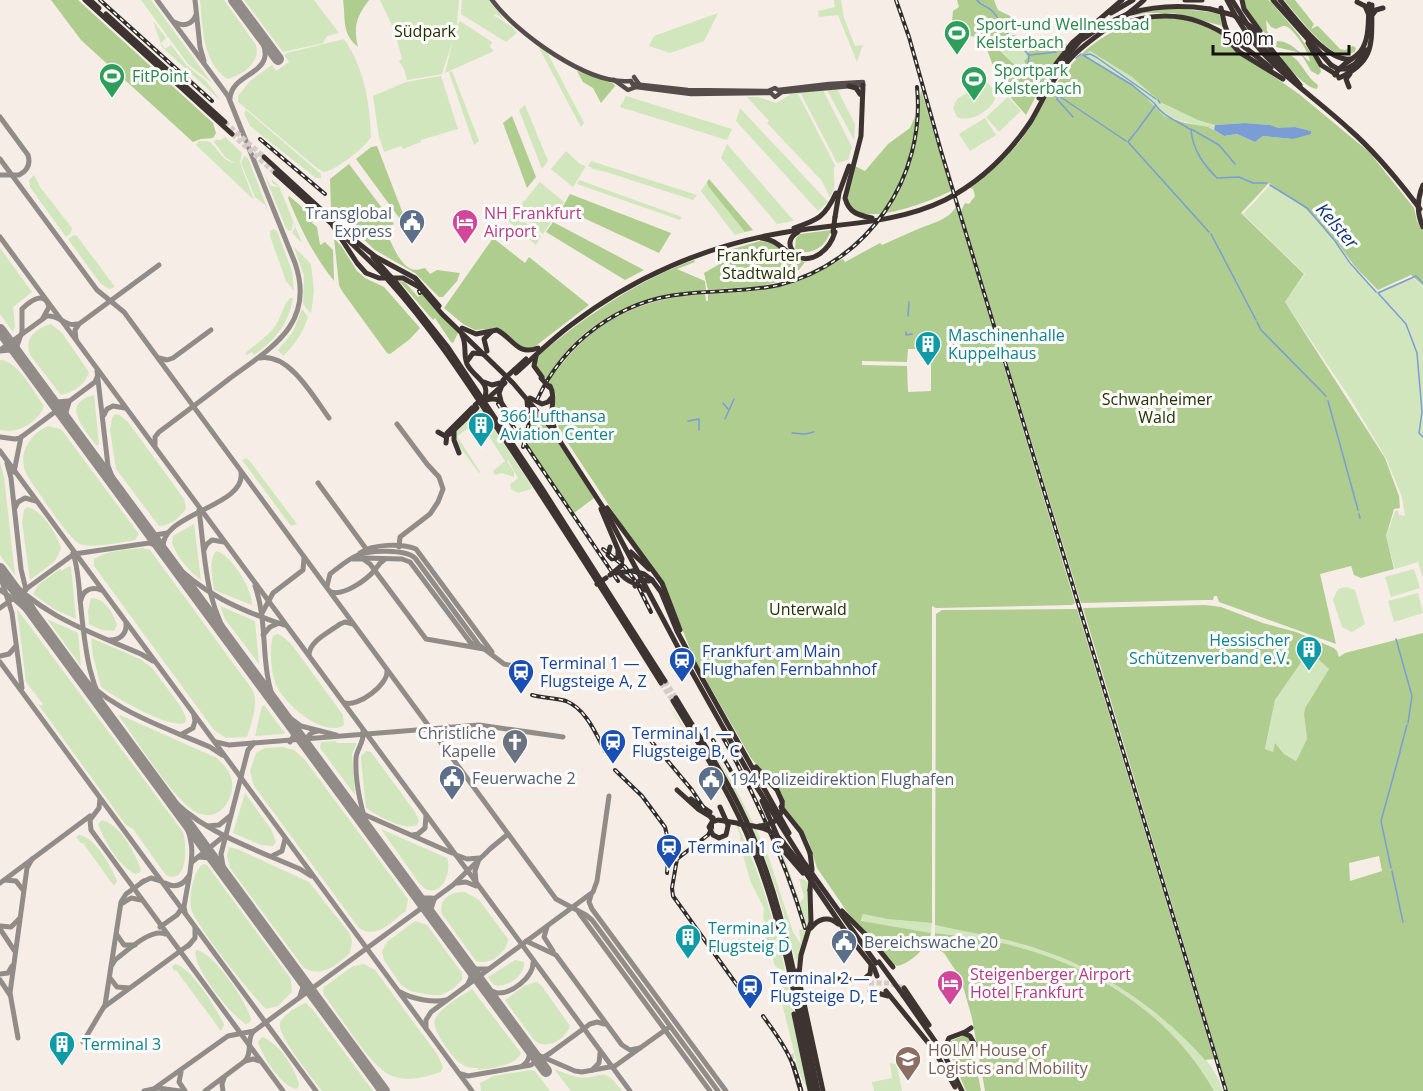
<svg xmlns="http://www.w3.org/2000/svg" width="1423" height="1091" viewBox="0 0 1423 1091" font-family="'Open Sans',sans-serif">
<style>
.green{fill:#d1e6bd}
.forest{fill:#afcd8e;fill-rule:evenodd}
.water{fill:#7b9dd5}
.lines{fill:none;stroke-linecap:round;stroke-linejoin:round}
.stream{stroke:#7b9dd5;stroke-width:1.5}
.taxiway{stroke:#928c88;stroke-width:5}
.runway{stroke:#928c88;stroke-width:12}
.highway-tunnel{stroke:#d4ccc6;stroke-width:5;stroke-dasharray:5 2.5;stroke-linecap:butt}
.major{stroke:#554d4b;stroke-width:4.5}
.highway{stroke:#3d3432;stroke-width:5}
.rail-casing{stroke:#2f2c29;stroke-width:4}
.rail{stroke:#fefcfa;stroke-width:1.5;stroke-dasharray:4.5;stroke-linecap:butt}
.highway-bridge{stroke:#3d3432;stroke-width:5}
.labels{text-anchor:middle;stroke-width:6;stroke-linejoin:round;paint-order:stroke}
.leisure-label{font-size:16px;fill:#27864d;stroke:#fefcfa;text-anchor:start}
.park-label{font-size:16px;fill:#203203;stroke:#fefcfa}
.service-label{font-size:16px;fill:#4e5e75;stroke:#fefcfa;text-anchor:start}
.hotel-label{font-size:16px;fill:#b23c85;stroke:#fefcfa;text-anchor:start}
.culture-label{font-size:16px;fill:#0d838f;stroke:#fefcfa;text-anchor:start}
.transit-label{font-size:16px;fill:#164399;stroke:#fefcfa;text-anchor:start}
.worship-label{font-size:16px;fill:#5b616d;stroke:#fefcfa;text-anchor:end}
.education-label{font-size:16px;fill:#785e54;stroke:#fefcfa;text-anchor:start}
.water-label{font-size:18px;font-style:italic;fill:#0e3577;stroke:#fefcfa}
</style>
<rect width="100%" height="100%" fill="#f6ede6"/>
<g class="green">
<polygon points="141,0 151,0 212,83 188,64"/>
<path d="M200 0H224L256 45C261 62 243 75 227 79 202 61 203 28 200 0Z"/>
<polygon points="244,0 314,0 339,33 327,36 323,43 283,52"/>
<polygon points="380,0 459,0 457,26 460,21 492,42 490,47 494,51 445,73 453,40 442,74 407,80 404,69 399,61 402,59 395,32"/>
<polygon points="462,0 490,0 505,21 496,14 493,15 511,26 517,33 506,42 461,14"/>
<polygon points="834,0 841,0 844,18 855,46 863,45 857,62 838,15 819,17 818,11 835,7"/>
<polygon points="718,13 704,41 670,53 649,46 654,36"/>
<polygon points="153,21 166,38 161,43 165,49 171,45 187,66 206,81 220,100 162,47"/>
<path d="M1008 35 1022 43 1019 38 1039 41V43C1027 53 1028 58 1031 73L1023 78 1017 67 997 47 999 39Z"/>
<path d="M344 39C364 67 370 104 371 137 366 147 335 171 324 172L317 168 238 102V96L250 81 272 65 276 71 289 62 284 55 287 53Z"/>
<polygon points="538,46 547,52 584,123 581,127"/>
<polygon points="1090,51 1132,77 1169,107 1215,125 1214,130 1164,116 1133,84 1084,56"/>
<polygon points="452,71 479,141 474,145 449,72"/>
<polygon points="441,76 458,129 421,140 421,142 403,149 401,146 384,152 379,137 373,96 406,82"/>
<path d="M986 81 996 92C998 107 971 124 957 117L953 108 957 99Z"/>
<polygon points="837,89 855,124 854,140 827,90"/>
<path d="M823 90 852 147 848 160 837 163 801 94H798L835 165C831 178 839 182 830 197L821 180 767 123 769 121 747 97H758L776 103 791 94Z"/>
<polygon points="626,96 732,129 727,140 620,107"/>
<polygon points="1008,97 1021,111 999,132 986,117"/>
<polygon points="525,105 548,161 542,169 519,110"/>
<polygon points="740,108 828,202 818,211 736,121"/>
<polygon points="246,110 321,174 321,178 316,178 250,126 244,113"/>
<polygon points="985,118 996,135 970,151 959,134"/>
<path d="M225 137 242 153 240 163 254 200 196 145 199 141H208C219 148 221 161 235 163L226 158 214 142 215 140H221Z"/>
<polygon points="727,144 794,221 777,224 721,158"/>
<polygon points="566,151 580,164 586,166 573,187 551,169"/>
<polygon points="244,156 248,158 269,213 265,205 255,197 241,163"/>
<polygon points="591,161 697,195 693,200 594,168 607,173 590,168 593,168 588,166"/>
<polygon points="264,174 271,186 279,187 272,183 272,179 279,186 302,243 292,233 295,227 293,222 292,230 289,231 286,228"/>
<polygon points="34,175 40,187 72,228 71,233 66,237 30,187 29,180"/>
<polygon points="579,180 682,217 680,220 577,184"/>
<polygon points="540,182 564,202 543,234 516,211"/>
<polygon points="707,182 709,187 745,232 735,235 701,191"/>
<polygon points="1270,185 1306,209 1335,241 1350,264 1378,291 1412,277 1423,287 1423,578 1418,562 1395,569 1386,537 1395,511 1398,510 1399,515 1405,516 1402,497 1386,458 1350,398 1285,302 1305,274 1243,214"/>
<polygon points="514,213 541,236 536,245 508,221"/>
<polygon points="274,229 277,231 292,271 294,291 286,281 270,236 270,231"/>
<polygon points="74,235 77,236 115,287 109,289 100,283 68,239"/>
<polygon points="294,247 311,264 314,291 311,314 311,311 310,313 303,304 304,276"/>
<polygon points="0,248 32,292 13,307 15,326 13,332 0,314"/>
<path d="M290 298H293C289 324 275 340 254 355L252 352 247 355 245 353C256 344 269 336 277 323 282 315 283 305 290 298Z"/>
<path d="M302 309 308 317C303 332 295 345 283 356L279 351H277L293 332Z"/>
<path d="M51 324 62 333 89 372C86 385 73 392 61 395L30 355C24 338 35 329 51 324Z"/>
<path d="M0 360C17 360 34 392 44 406 38 423 18 434 0 430Z"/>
<path d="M94 395 99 444 97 446C85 429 59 404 94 395Z"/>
<polygon points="481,409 532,487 531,489 518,493 511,489 510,484 516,480 518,478 508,460 507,461 514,472 514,477 501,473 495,475 493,471 505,461 479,421 457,436 480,472 479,473 460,447 469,463 457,442 459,444 455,433"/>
<path d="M115 414 119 415 128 422 184 499 186 509C179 518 170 526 159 526L116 469 110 430 112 418Z"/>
<path d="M48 426 61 429 139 534 135 540C122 542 91 549 80 544 69 539 37 490 28 477 16 457 28 435 48 426Z"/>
<polygon points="246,458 249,460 297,524 291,526 242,460"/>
<polygon points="0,462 4,477 15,575 0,555"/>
<path d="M27 507C41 509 58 535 61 549L55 561 30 580 22 522 24 510Z"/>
<path d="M194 524 201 580C189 571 177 557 172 543L173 536Z"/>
<path d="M142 548 150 550 252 689C259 702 252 723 247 737L226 738 214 730 94 566V559C108 550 125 550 142 548Z"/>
<path d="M216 551C231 554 253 590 252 605L214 590C213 577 208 562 216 551Z"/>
<polygon points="70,566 71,567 76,619 54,609 33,594 38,585 60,569 61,571"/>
<polygon points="1414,569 1420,588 1391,597 1385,577"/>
<polygon points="1346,587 1355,590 1365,624 1352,632 1342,627 1333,600 1338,589"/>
<polygon points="1418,593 1423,613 1394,622 1388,601"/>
<path d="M91 598C105 598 113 613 117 625L114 631 102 630 89 624 88 611Z"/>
<polygon points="220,606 255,621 259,664 225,619"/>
<path d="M17 609 183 832C187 844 188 886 166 875L133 829 126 825 38 704 42 706 43 704 26 682Z"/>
<polygon points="47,619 78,633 81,666"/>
<path d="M277 634 282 636 292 645 343 715 344 725C324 739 281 702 275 682 271 670 269 648 273 636Z"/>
<path d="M91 638 140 659 153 669 181 707 186 718 185 723C169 729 116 698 101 687L93 656Z"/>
<polygon points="1309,651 1329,669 1305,708 1304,713 1307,739 1296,761 1284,754 1276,744 1273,752 1265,750 1275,700"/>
<polygon points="264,705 285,733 284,734 255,736 262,706"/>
<path d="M669 706C679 718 688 735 696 749 740 819 768 889 785 970 773 969 774 963 772 953L769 950 762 924 766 926 763 917 764 908 751 883 741 848 740 835 732 814 711 773Z"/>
<path d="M120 715 217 758C224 765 231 772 232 782 234 801 218 822 198 813 176 804 135 738 119 716Z"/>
<polygon points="336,741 337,743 357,743 352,754 355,795 320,748 321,742"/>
<path d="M283 747 294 750 305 760 408 899 406 911C392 921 377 940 359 928L254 786 250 771 256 753 265 748Z"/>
<path d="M366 751 371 752 415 812 419 821 417 825C404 831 378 816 366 808L361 760V756Z"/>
<path d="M713 752 733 783 757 831 769 858 793 932 801 944 799 930 806 928 807 922 805 923 774 838 785 859 800 903 804 897 799 879H804L809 883 810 918 798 966C790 945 786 921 779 899 763 848 740 799 713 752Z"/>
<polygon points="245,793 271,829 276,842 273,846 261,845 233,833"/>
<path d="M102 820C121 825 135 853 141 870L139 873 135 874C117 864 105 842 98 824Z"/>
<path d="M381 829 447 858C452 870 443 897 426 889 423 888 422 885 419 883Z"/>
<path d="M79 835C94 836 111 866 117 881L114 886 83 843H81L76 837Z"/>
<path d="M229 847 237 849 309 882 350 934 352 941 350 953C337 965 322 978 304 968L230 868 227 856Z"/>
<path d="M203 864 207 865 291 979 292 992 278 1006 266 1009C253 997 194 924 191 908 189 897 193 871 203 864Z"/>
<path d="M465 892 479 900 508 939C507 953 489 966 476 961L442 914C438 900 450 891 465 892Z"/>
<polygon points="863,914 887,919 932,923 931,933 862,922"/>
<polygon points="415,921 427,925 462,973 462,980 453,989 441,995 430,995 410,991 401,985 384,960 382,951 388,941"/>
<path d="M935 925C965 932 996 936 1025 945 1080 960 1126 988 1169 1024 1191 1042 1215 1064 1223 1091H1214C1174 1019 1104 972 1025 949 996 940 966 937 935 933Z"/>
<path d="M196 950C213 951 249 1005 251 1020L249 1023 246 1024C231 1016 190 964 196 950Z"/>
<path d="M515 960 524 962C526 975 506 989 494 985L488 977Z"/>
<path d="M175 964C192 968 217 1009 224 1025L221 1031 176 970 174 971 172 967Z"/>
<path d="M364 964 375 970 437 1054 443 1067 441 1072C425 1077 407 1083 390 1075 370 1066 339 1014 324 995L323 992 324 987 353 966Z"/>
<polygon points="787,981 808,1091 799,1072 779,991 781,984"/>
<path d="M536 982 541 985 570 1026C565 1040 546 1051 534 1040L505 1000 524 986Z"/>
<path d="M472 989 521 1053C516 1066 491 1068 478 1070L477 1068C471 1068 465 1067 460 1063 452 1057 430 1028 435 1019 442 1006 460 997 472 989Z"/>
<path d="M306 1003 313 1010 373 1091H322C314 1080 276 1034 280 1023 282 1016 299 1005 306 1003Z"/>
<path d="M262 1037C279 1043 295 1068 299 1085L297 1089C282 1088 262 1056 258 1042Z"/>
<polygon points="896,1060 902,1091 874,1091 872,1082 892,1078 890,1063 895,1064"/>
<path d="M554 1069C562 1071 569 1076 577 1077 603 1081 600 1062 622 1091H571Z"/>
<polygon points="530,1070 535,1071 550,1091 481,1091 480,1083 494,1076"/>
</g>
<g class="forest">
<polygon points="51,0 78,0 213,123 216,133 213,138 201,139 193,142 81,40"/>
<path d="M343 0H369C357 16 353 26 358 47 341 33 346 19 343 0Z"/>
<polygon points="957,0 994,0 998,10 1012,17 1006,24 1009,34 1017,36 1022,43 1020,47 1007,35 999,39 997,48 1017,67 1023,78 1031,73 1024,61 1028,57 1026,54 1039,43 1039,41 1048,42 1051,46 1062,47 1065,44 1067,44 1045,79 1026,115 1011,98 1011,92 993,66 984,41 977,37 951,33 953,11 959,7"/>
<path d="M1244 0H1268L1272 3 1299 35 1320 67 1321 72 1318 75 1311 71 1303 57 1297 52 1276 47 1277 41C1291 41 1301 54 1310 62 1310 54 1293 27 1285 26 1283 25 1279 28 1276 29L1271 27 1266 20 1267 31 1275 41 1270 40 1245 7Z"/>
<path d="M1284 0H1295L1314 24 1311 29 1317 26 1319 27 1340 49 1345 50 1353 46 1356 48 1355 51C1351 54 1347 56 1342 55 1325 52 1296 14 1284 0Z"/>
<polygon points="1172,8 1219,13 1223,26 1173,13 1145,13 1133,16 1140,12"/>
<path d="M1161 17 1178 18 1203 24 1225 35 1232 48 1299 94 1369 152 1414 208 1417 221 1423 231V286L1411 275 1378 290 1356 268 1335 240 1306 209 1269 183 1241 213 1304 274 1285 302 1385 458 1399 496 1400 508 1394 509 1386 536 1394 569 1361 578 1354 575 1351 566 1320 574 1336 644 1219 602 1217 596H1214L1213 600H1205L1081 603 961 211 965 203 969 204 975 196 973 189 970 188C991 173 1008 157 1024 136 1032 125 1038 112 1045 101 1075 53 1104 26 1161 17ZM1090 51 1132 77 1162 103 1198 120 1215 125 1245 123 1270 125 1278 129 1295 127 1311 131 1293 139 1263 136 1255 142 1237 134 1224 136 1208 127 1185 123 1164 116 1133 84 1084 56Z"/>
<path d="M1279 52C1301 53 1302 74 1318 85L1317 89C1305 88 1283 63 1279 52Z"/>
<polygon points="577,71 614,84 615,86 601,103 593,88 583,82"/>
<path d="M921 90 951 191C933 200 859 231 848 202 845 192 853 176 855 166L865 171 888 144 910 128 918 110Z"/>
<polygon points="512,116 536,177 527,188 503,123"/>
<polygon points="377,146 405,219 404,220 400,219 356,159 371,147"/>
<path d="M349 164 394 224 385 229C391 241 398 263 411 269 416 271 420 269 425 268L430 274 437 270 460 273 457 281 443 297H439L415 273 375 250 331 209 330 179Z"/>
<polygon points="709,179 753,230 745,232 708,186 707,182"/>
<polygon points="570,194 671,233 659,253 562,208"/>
<path d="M289 196 315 218 312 223 317 227 320 245 325 242 333 250 334 281C313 254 301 230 288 198Z"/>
<path d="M956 207 1075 603 1072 605 936 608 932 606V923L887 919 863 914 861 921 931 933C930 945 909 965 897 966L893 964 848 913 817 868 808 840 785 810 784 800 781 793 751 758 694 659 670 598 560 431 554 414 556 395 548 382C592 321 631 301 705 293L706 301H708V293C738 292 768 291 796 281 812 275 826 265 843 259L845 262 880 243 882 245C894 240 906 234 918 229 932 223 947 221 956 207ZM908 349H931V391L908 392 907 366 862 365V361L907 362Z"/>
<polygon points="553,222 644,270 625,280 546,232"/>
<path d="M831 230C826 246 815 254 798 252L795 248 796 238 800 234Z"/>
<polygon points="334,238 342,247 357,271 365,278 384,287 420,328 410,339 390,354 387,353 342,291 339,285"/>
<polygon points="493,238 525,263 529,257 589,305 533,348 524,349 499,328 475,330 463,324 444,308"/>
<polygon points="760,241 772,243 796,259 805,262 799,270 775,278 778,282 760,286 708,290 704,273 739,253 731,253 729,250"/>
<path d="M694 260 695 262 677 269 705 281 706 290C636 296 585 317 546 379L536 367 537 357 541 353C588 315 638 280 694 260Z"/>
<polygon points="399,281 405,282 418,297 422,294 434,308 458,333 453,343 451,342 435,318 433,320"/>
<path d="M531 418 541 420C562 443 578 471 594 498L574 513 571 511 525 442Z"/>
<path d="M1205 605 1221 607 1263 623 1296 632 1334 648 1337 651 1339 657 1345 653 1423 633V1091H1228L1083 608ZM1309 651 1329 669 1305 708 1304 714 1307 739 1296 761 1284 754 1275 743 1273 752 1265 749 1275 700ZM1379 856 1382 871 1350 881 1349 863Z"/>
<path d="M1077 609 1214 1059 1205 1060C1157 1006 1095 965 1025 945 996 936 965 932 935 925L936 614 942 610Z"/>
<path d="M935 933C966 937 996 940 1025 949 1104 972 1174 1019 1214 1091H985L972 1018 961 979 944 953 934 947Z"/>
<polygon points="962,1036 966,1036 972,1041 981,1091 966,1091 949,1051 951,1041"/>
</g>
<polygon class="water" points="1245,123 1270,125 1278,128 1295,127 1311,131 1311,134 1293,139 1263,136 1255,142 1237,134 1224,136 1214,130 1215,125"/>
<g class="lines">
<g class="stream">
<path d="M977 0C981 6 988 6 993 12 999 18 1002 27 1008 34"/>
<polyline points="1009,35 1029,55 1028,66 1040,82"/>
<polyline points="1013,38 1054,43 1063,46"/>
<polyline points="1030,55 1056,52"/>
<polyline points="1083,55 1132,85 1153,102"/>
<polyline points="1085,55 1090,54 1096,57 1156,99"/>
<polyline points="1076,58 1081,54"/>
<polyline points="1056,94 1126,141"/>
<polyline points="1057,95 1057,99 1073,117"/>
<polyline points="1158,100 1160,103"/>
<path d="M1154 103C1164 118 1177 120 1191 130 1193 150 1203 164 1217 178L1239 177 1253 183H1267"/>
<polyline points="1191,129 1219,145 1235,164"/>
<polyline points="1136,132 1155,106"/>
<polyline points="1135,133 1128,142 1209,232"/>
<polyline points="1270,185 1307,208 1335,241 1350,263 1376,292"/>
<polyline points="1211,234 1256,320"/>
<polyline points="1423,283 1416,276 1378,293 1406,324 1417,353 1422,412 1419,433 1423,437"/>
<polyline points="908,316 909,302"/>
<polyline points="1257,322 1261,330 1326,396"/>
<polyline points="906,332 906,335 912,334"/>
<polyline points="1328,401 1358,510"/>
<polyline points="723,403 728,409"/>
<polyline points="725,419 734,399"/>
<polyline points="688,421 699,419 699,430"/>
<polyline points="792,433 805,434 814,432"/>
<polyline points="1359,514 1360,518"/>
<polyline points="1396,639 1412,696 1408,723"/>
<polyline points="1400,751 1407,725"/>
<polyline points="1391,868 1381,821 1400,752"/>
<polyline points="1392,871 1403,922"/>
</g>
<g class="taxiway">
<polyline points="195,0 200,47 204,61"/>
<path d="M174 22C183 27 192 25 196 15"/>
<path d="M230 99C231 68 290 77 253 26"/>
<path d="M0 117 28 155C31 165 27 171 19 175H0"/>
<polyline points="0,159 97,290 124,312 556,899 586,915 592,920 718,1091"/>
<polyline points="0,237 630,1091"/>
<polyline points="76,339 75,330 79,324 159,265"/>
<path d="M0 350 47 316C60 315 65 327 77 324"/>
<polyline points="0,351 10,350 19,356"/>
<path d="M20 357 17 346 22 332V309C30 301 45 290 49 307L43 318"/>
<polyline points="159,358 167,360 173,358 211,330"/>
<path d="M260 358C290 353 314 398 329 418"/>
<polyline points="97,371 108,466 117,489"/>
<polyline points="48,396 57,402 68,401"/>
<polyline points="104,415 107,409 113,406 125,408"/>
<polyline points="68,423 66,412 69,402"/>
<polyline points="397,424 427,464 439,477 443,489 438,502 430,514 400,537 399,547"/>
<polyline points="0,437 15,439 20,438 95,382 98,375"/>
<path d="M155 445V437L159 432C183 414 206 397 229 379 271 348 316 324 295 263L228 96 157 0"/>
<polyline points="0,451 472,1091"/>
<polyline points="7,463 11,478 21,569 26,590"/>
<polyline points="14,472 21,437"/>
<polyline points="318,483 367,550"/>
<polyline points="15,508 18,502 25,498 36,501"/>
<path d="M199 510C206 563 204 602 235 649"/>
<polyline points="144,526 155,535 167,533"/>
<polyline points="204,550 207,544 212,540 224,542"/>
<path d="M164 552C153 514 246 508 241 473"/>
<path d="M73 553C78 568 79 584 80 599 85 646 87 684 114 724"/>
<path d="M360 553C372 544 402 543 416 549L492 652"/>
<path d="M168 558C201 593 239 610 284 625"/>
<polyline points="363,558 402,559 410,562 470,642 476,647"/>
<polyline points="353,559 363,559 370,564 426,639 484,649"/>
<path d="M1 571C39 615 90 632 141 654L153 661"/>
<polyline points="0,575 12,613 22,688"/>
<path d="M255 586C269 625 259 667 276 705"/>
<path d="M327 586 330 574C338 568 348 559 358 555 370 550 405 549 415 558L479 645 504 664 524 668"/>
<polyline points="0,590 15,600 36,619"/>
<path d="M331 592C344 596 366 580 374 571 378 566 379 563 384 560"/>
<path d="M81 600C83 590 92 586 101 590"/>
<polyline points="30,602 44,629"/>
<polyline points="0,608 74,554 149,543 156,545 164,552"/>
<polyline points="261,615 273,593 303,570 304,558"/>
<polyline points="263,635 270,627 279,623"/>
<path d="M110 640C121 640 127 633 126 623"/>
<path d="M309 655C309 641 330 632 340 624L345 622 353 624"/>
<polyline points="0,656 9,654 15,647"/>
<polyline points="0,662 316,1091"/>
<path d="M69 663C107 710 157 724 210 747L222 755"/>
<path d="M345 703C358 707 388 685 387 671"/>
<polyline points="279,710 301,726 336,735"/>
<path d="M363 731C365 741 357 748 356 758 355 780 361 817 373 836"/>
<polyline points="182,734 193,728 195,721 194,715"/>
<polyline points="216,742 229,745 479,725 563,737"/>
<polyline points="290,742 294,735 292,727"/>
<polyline points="442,744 443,732 449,727"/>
<path d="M311 753C305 743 305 733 318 731"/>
<path d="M162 789C198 831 250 847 300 869L311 876"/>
<polyline points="343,796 352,806 363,814 452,853"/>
<polyline points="100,799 99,808 90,820 91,830 283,1091"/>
<path d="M175 807C202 843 190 866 184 907L185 912"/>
<polyline points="207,826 219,825 230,816"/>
<polyline points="413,835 418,834 425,828 426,816"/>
<polyline points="456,855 467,859 479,858"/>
<polyline points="272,856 282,851 285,839"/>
<polyline points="199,857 211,858 222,871"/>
<polyline points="192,862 224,836"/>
<polyline points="5,880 16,881 23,890"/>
<polyline points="142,882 151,878 161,881"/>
<polyline points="476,882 475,871 478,862"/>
<polyline points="0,883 90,816"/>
<path d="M165 883C174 888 182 886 188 877"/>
<polyline points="457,883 466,882 476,886"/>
<polyline points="413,891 421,898 432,898"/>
<polyline points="239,893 224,872 221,854 248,750 254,743"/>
<polyline points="591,895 589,902 592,909 726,1091"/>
<polyline points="123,903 131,898 141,900"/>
<polyline points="579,913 710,1091"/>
<polyline points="433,919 431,909 434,900"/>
<polyline points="0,926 11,927 19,919"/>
<polyline points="160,927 177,915 182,908"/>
<polyline points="547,927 544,937 553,951"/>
<polyline points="0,929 14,950"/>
<polyline points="117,935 124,945 135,945"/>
<polyline points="526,941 556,955 622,1045 630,1050 640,1048"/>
<polyline points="188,946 195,938 195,928"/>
<polyline points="466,963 476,969 488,969"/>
<path d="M112 965 115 960C127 951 151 928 165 934"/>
<polyline points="0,974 8,973 12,966"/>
<polyline points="110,978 117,987 129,988"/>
<polyline points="0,980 10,995"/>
<polyline points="468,984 471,977 469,967"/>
<path d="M483 987C488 989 492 992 497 993 512 994 533 977 533 963"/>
<path d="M400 992C412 999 433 1003 446 1000"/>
<polyline points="300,996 303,987 300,977"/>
<polyline points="104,1007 190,944"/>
<polyline points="426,1028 426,1020 431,1012 593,892 597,881 609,796"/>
<path d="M253 1032C246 1041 253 1052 245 1061L253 1059 260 1061"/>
<polyline points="18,1038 10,993 27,868 32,859"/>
<polyline points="83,1042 105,1005 121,902 126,894 144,881"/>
<polyline points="529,1049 538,1055 575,1071 582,1072 615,1066 668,1028"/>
<polyline points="549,1054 590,1024 597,1022 604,1024"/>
<path d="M522 1066C530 1061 531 1053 526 1045"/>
<polyline points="592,1070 599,1063 600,1053"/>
<polyline points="181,1072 179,1082 185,1091"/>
<polyline points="461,1074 468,1076 531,1065 550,1053"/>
<polyline points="381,1086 383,1091"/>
<polyline points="155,1088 228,1036 254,1031 453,885 491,848 508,834"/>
<polyline points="144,1091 158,1088 180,1091"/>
<polyline points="205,1091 245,1061"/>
<polyline points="223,1091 222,1084 224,1078"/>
</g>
<g class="runway">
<polyline points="234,0 278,59"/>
<polyline points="0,330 546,1071"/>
<polyline points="0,569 384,1091"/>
</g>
<g class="highway-tunnel">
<polyline points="225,122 264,157"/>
<polyline points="232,134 275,173"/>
<polyline points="665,681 676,698"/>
<polyline points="661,683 673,701"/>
<polyline points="869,983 889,983 904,988"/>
<polyline points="791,1054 793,1064"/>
</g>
<g class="major">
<path d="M492 0C516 33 589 86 631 81L633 85"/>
<polyline points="634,77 639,84"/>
<polyline points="614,80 628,90 636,87 691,94 771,93 775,97 782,92 863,85 863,82 829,84 778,90 775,88 768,91 688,90 633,84"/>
</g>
<g class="highway">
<polyline points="85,0 232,134"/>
<polyline points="90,0 99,8"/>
<polyline points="1185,0 1202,0"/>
<path d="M1227 0C1257 62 1301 85 1349 129 1373 150 1394 175 1414 201"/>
<polyline points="1232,0 1259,43 1290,77"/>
<polyline points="1242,0 1244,9 1260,31"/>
<polyline points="1273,0 1331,65"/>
<path d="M1280 0C1294 17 1327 62 1350 59"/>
<polyline points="1357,2 1365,6 1368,13"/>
<polyline points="1221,8 1225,26"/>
<polyline points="1111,13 1133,0"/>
<path d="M1131 13C1158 5 1183 5 1210 9"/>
<polyline points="106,14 225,122"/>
<polyline points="1373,14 1376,10 1383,8"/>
<path d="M1117 26C1183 0 1222 28 1271 68"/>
<polyline points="1255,29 1300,85"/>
<polyline points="1308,43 1321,65 1337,75"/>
<polyline points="1233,45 1239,52 1283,79"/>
<polyline points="1064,59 1080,41 1105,24"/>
<polyline points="1346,69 1355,64 1366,50"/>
<path d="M1335 75C1342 62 1351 62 1360 52 1370 40 1368 19 1369 4"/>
<path d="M1339 78C1377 61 1371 41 1372 5"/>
<path d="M863 85 861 136 845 198C849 213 858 215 872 218"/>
<polyline points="849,86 856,88 860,94"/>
<polyline points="1349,87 1346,79 1350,74"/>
<polyline points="1039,98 1056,64 1072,43 1122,0"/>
<polyline points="264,157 360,245"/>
<polyline points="275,173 334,226"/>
<path d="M1423 185C1417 199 1416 212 1423 227"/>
<polyline points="835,217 839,193 849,166"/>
<polyline points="333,226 357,263 366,273 379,278 403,278 419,287 442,314 513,383 552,429 606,512 680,651 756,786 803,861 876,963"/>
<path d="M794 228C818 220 825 217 836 193"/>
<polyline points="343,235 385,276"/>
<path d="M761 238C779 240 781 250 795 256 813 265 830 249 835 232"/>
<polyline points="358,243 376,257 415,278 439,306"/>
<path d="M795 253C787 246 789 237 798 232"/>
<polyline points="373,257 390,276"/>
<path d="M389 281C435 332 471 389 509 446 561 525 612 604 661 683"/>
<polyline points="395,281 447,346 543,490 665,681"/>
<path d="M462 328 476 334 497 330C514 339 517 356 538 348"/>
<path d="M462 335C467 344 463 354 467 364 473 377 490 381 485 397"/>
<polyline points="487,351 484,339 491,332"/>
<polyline points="536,356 534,366 542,377"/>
<polyline points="468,360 473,353 484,354"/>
<polyline points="514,370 526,359"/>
<path d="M516 373C534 357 551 340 571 325 632 278 705 246 781 233 836 223 894 225 945 200 980 182 1009 154 1031 121 1043 100 1053 77 1070 59 1091 36 1121 22 1144 0"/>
<polyline points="484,382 492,385 500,383"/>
<path d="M550 386C557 399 548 411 554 427"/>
<polyline points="530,398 542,404 548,402 552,397"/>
<polyline points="487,399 505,383"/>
<path d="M486 400C506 395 501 410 513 418 523 423 533 413 543 420"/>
<polyline points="501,401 499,393 502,385"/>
<polyline points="521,417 528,411 527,401"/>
<polyline points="438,432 445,436 450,434 477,408"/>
<polyline points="454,432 454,440 459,453"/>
<polyline points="446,443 447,433 472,408"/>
<polyline points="607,508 662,583 680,630"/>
<polyline points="601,509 622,559 621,566 614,572"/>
<polyline points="610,547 608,555 612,559 618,557 618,551"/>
<polyline points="631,552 649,569"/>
<polyline points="616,573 633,571"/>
<path d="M620 573C626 583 637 582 645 590"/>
<polyline points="652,580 661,592 677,631 703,680 789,833"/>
<path d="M676 698C703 743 732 786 752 834 787 915 800 1005 818 1091"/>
<path d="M673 701C702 749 732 796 753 849 784 926 797 1010 814 1091"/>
<polyline points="756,767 777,790 782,801"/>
<polyline points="691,799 710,812"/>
<polyline points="762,801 784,851 803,873"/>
<polyline points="720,807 728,825"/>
<polyline points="781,807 801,832 810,853"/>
<polyline points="783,842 799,862"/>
<polyline points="797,860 850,938 874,968 877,976"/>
<polyline points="842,911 872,941 893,967"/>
<path d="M811 928C818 919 828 915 838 924"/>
<polyline points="797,971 823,1091"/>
<polyline points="799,974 801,955 811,922 810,890"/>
<polyline points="818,978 863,980 870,974 871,966"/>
<polyline points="904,988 929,1025"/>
<polyline points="870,991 888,996"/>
<polyline points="886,991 934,1050 955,1087"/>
<polyline points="903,995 944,1054 962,1091"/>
<polyline points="794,1014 810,1090"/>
<polyline points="963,1033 970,1036 975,1045"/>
<polyline points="946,1055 946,1045 949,1038 965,1032 971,1028"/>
<polyline points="793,1064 801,1091"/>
</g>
<g class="rail-casing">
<g id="rail">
<polyline points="100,0 212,101"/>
<polyline points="896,0 909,37 941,151 1226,1091"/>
<polyline points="260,139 325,194"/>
<polyline points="419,291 420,293"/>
<path d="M537 400C564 341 620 300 684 294 716 290 748 292 779 285 868 263 926 177 917 87"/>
<polyline points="498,404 618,581"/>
<polyline points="523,447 530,419"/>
<polyline points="603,549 625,567 636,582 651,612"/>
<path d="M532 695C543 698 556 698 566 701 586 709 596 734 605 751"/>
<path d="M721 734C756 796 785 860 805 928"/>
<polyline points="713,740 731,771"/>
<polyline points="651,741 692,790 712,820 712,828 708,835 677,859 672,888 673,896 747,999"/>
<polyline points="615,770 642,796 665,827 669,844 667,873"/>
<path d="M763 1016C782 1042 794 1059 801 1091"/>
</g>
</g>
<use href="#rail" class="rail"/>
<g class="highway-bridge">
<polyline points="1210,9 1233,15 1255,29"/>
<polyline points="1105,24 1130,13"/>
<polyline points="1225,26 1233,45"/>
<polyline points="1331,65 1338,69 1346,69"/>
<polyline points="1414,201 1420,209"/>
<polyline points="833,232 835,217"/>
<polyline points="385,276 389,281"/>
<polyline points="390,276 395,281"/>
<polyline points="541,378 549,387"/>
<polyline points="503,380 514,370"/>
<polyline points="475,405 485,397"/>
<polyline points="633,571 644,574 652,580"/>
<polyline points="610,575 614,572"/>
<polyline points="597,584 606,578"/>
<polyline points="635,586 640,580 649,581"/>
<polyline points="677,790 698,809 713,818"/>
<path d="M739 824C757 826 771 828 783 842"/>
<polyline points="728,826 726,835 719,838 713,835 709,827 712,822 718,820 737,823"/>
<path d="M759 826C774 825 784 817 782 801"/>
<polyline points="810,853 812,869 810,890"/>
<polyline points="879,962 903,995"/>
</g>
</g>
<defs>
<g id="stadium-pin" transform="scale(1.35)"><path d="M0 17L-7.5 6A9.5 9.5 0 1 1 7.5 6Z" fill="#2e9e5b" stroke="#fefcfa"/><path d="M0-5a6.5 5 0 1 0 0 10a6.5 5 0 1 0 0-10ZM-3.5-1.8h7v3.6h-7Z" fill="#fff"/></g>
<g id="civic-pin" transform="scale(1.35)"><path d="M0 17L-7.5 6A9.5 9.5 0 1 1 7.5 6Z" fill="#5c6f8a" stroke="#fefcfa"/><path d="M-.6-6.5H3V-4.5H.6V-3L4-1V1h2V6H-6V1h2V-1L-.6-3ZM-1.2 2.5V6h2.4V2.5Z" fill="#fff"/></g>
<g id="hotel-pin" transform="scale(1.35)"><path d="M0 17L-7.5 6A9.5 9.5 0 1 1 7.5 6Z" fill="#d1479c" stroke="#fefcfa"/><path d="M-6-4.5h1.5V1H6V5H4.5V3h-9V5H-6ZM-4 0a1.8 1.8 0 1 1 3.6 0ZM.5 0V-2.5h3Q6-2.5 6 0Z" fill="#fff"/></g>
<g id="building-pin" transform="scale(1.35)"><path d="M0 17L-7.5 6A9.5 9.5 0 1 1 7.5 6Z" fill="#0f9aa8" stroke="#fefcfa"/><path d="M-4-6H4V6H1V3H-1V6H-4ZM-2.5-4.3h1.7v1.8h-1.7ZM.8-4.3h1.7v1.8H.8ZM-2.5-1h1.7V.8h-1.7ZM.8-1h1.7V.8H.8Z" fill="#fff"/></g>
<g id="station-pin" transform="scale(1.35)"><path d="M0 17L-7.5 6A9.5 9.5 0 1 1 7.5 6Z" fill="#1a4fb4" stroke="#fefcfa"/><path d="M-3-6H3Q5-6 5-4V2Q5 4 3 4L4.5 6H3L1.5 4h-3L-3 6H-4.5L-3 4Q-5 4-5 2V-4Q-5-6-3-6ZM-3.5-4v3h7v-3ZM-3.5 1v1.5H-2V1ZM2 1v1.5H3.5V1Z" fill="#fff"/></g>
<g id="church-pin" transform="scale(1.35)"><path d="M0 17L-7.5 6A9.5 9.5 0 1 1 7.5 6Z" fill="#6b7280" stroke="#fefcfa"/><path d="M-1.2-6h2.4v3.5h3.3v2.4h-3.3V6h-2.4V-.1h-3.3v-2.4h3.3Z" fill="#fff"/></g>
<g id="university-pin" transform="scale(1.35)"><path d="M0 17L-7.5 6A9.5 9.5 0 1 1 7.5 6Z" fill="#8d6e63" stroke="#fefcfa"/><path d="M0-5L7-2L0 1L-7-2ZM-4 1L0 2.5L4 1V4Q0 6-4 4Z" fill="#fff"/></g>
</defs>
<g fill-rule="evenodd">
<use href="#stadium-pin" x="957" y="33"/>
<use href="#stadium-pin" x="112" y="76"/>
<use href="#stadium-pin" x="974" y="79"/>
<use href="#civic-pin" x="412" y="222"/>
<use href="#hotel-pin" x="465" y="222"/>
<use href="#building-pin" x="928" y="344"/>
<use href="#building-pin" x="481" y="425"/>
<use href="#building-pin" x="1309" y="649"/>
<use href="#station-pin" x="682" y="660"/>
<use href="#station-pin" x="521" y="672"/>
<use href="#church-pin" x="515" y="742"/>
<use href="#station-pin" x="613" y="742"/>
<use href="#civic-pin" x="452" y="778"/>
<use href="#civic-pin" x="711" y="779"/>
<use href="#station-pin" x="669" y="847"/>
<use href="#building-pin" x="688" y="937"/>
<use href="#civic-pin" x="844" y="942"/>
<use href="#hotel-pin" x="950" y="983"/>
<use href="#station-pin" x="750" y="987"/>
<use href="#building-pin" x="62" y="1044"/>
<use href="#university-pin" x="908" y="1059"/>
</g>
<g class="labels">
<g class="leisure-label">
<text x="976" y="30">Sport-und Wellnessbad<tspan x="976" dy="18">Kelsterbach</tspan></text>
<text x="994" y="76">Sportpark<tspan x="994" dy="18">Kelsterbach</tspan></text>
<text x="132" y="82">FitPoint</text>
</g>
<g class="park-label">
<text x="425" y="37">Südpark</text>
<text x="759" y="261">Frankfurter<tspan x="759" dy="18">Stadtwald</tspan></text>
<text x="1157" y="405">Schwanheimer<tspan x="1157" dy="18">Wald</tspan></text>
<text x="808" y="615">Unterwald</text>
</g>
<g class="service-label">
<text x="392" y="219" text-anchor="end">Transglobal<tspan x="392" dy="18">Express</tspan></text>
<text x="472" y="784">Feuerwache 2</text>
<text x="730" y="785">194 Polizeidirektion Flughafen</text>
<text x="864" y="948">Bereichswache 20</text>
</g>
<g class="hotel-label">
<text x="484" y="219">NH Frankfurt<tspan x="484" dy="18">Airport</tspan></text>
<text x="970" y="980">Steigenberger Airport<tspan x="970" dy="18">Hotel Frankfurt</tspan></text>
</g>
<g class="culture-label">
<text x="948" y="341">Maschinenhalle<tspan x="948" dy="18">Kuppelhaus</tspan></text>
<text x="500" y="422">366 Lufthansa<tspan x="500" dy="18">Aviation Center</tspan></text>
<text x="1290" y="646" text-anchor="end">Hessischer<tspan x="1290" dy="18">Schützenverband e.V.</tspan></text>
<text x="708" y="934">Terminal 2<tspan x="708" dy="18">Flugsteig D</tspan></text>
<text x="82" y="1050">Terminal 3</text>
</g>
<g class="transit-label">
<text x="702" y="657">Frankfurt am Main<tspan x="702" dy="18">Flughafen Fernbahnhof</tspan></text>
<text x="540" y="669">Terminal 1 —<tspan x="540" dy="18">Flugsteige A, Z</tspan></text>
<text x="632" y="739">Terminal 1 —<tspan x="632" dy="18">Flugsteige B, C</tspan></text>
<text x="688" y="853">Terminal 1 C</text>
<text x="770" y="984">Terminal 2 —<tspan x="770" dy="18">Flugsteige D, E</tspan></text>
</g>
<g class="worship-label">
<text x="496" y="739">Christliche<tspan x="496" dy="18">Kapelle</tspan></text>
</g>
<g class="education-label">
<text x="928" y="1056">HOLM House of<tspan x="928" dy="18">Logistics and Mobility</tspan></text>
</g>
<g class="water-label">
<text transform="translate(1337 226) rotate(49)" y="6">Kelster</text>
</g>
</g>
<path d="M1213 45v9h136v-9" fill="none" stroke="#14110f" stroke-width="3"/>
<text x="1222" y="45" font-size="18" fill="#14110f" stroke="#fefcfa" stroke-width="4.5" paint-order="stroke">500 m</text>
</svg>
